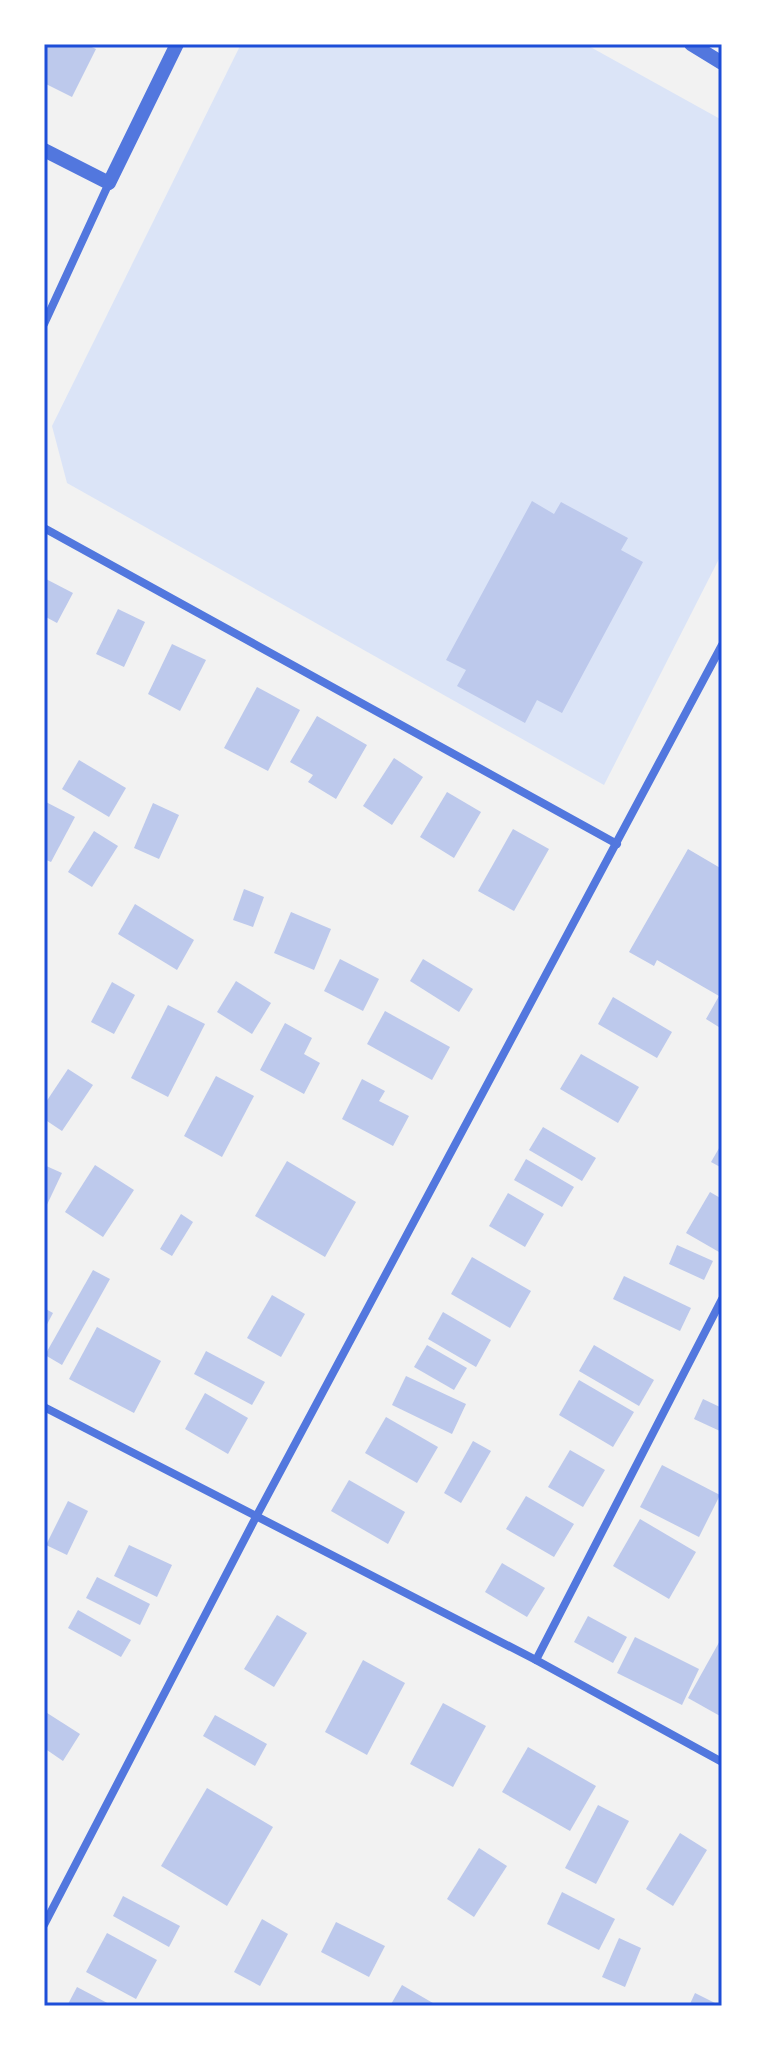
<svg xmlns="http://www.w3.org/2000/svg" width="766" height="2050" viewBox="0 0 766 2050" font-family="Mulish,sans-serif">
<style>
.green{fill:#dbe4f7}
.building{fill:#bdc9ec}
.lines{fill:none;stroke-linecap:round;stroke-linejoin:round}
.minor{stroke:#5277de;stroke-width:8}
.tertiary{stroke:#5277de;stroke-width:14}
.neatline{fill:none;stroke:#1d4ed8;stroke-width:3}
</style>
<rect width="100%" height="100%" fill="#f2f2f2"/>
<polygon class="green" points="241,44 585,44 722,120 722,553 604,785 67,483 52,426"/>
<g class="building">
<polygon points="44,44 85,44 96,49 72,97 44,83"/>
<polygon points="532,501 554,514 561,502 628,538 621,550 643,562 562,713 537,700 525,723 457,686 466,670 446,660"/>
<polygon points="44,578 73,593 57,623 44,616"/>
<polygon points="118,609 145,622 124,667 96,654"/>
<polygon points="172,644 206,660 180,711 148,694"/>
<polygon points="257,687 300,710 268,771 224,748"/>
<polygon points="317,716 367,745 336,799 308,782 313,775 290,762"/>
<polygon points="394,758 423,777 392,825 363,806"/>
<polygon points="79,760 126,788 109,817 62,789"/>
<polygon points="447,792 481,812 454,858 420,837"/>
<polygon points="44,801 75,817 51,862 44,859"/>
<polygon points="153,803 179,815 159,859 134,848"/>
<polygon points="513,829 549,849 514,911 478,891"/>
<polygon points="94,831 118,846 92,887 68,872"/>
<polygon points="688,849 722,869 722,1029 706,1019 719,996 657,960 654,966 629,952"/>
<polygon points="244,889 264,897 253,927 233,920"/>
<polygon points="135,904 194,940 177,970 118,934"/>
<polygon points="291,912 331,929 314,970 274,953"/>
<polygon points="340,959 379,979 363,1011 324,991"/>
<polygon points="423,959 473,989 459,1012 410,981"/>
<polygon points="236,981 271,1003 252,1034 217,1012"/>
<polygon points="112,982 135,995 114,1034 91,1022"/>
<polygon points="613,997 672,1032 657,1058 598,1024"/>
<polygon points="168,1005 205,1024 168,1097 131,1078"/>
<polygon points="385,1011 450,1047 432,1080 367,1044"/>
<polygon points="285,1023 312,1038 304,1054 320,1063 304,1094 260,1070"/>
<polygon points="581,1054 639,1087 618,1123 560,1089"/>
<polygon points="68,1069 93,1085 62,1131 44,1119 44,1105"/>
<polygon points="216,1076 254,1096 222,1157 184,1136"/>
<polygon points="362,1079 385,1091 379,1101 409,1116 393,1146 342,1119"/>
<polygon points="543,1127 596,1158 582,1181 529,1150"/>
<polygon points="722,1143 722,1168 711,1162"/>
<polygon points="526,1159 574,1187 562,1207 514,1180"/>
<polygon points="287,1161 356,1202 325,1257 255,1216"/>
<polygon points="44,1165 62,1173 44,1211"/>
<polygon points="95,1165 134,1190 103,1237 65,1212"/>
<polygon points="710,1192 722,1199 722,1248 719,1252 686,1233"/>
<polygon points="508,1193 544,1214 525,1247 489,1226"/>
<polygon points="181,1214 193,1222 172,1256 160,1249"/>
<polygon points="677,1245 713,1261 704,1280 669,1264"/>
<polygon points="472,1257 531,1291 510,1328 451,1294"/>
<polygon points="93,1270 110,1279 62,1365 45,1355"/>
<polygon points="624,1276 691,1308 680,1331 613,1299"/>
<polygon points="272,1295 305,1314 281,1357 247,1338"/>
<polygon points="44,1308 53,1313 44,1330"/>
<polygon points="443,1312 491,1340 476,1367 428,1339"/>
<polygon points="97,1327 161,1361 134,1413 69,1379"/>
<polygon points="427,1345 467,1368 454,1390 414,1367"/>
<polygon points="594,1345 654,1380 639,1406 579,1371"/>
<polygon points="206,1351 265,1382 252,1405 194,1374"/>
<polygon points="406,1376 466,1404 452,1434 392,1405"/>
<polygon points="579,1380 634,1412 613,1447 559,1415"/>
<polygon points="205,1393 248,1418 228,1454 185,1429"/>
<polygon points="703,1399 722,1408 722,1432 694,1419"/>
<polygon points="386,1417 438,1447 417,1483 365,1453"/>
<polygon points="473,1441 491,1451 461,1503 444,1493"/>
<polygon points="570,1450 605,1470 583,1507 548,1487"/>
<polygon points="662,1465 720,1495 699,1537 640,1507"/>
<polygon points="349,1480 405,1512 388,1544 331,1511"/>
<polygon points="526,1496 574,1524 554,1557 506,1529"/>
<polygon points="68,1501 88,1511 67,1555 46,1545"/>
<polygon points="640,1519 696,1552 669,1599 613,1566"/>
<polygon points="129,1545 172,1565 157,1597 114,1576"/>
<polygon points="502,1563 545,1588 527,1617 485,1592"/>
<polygon points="97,1577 150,1604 140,1625 86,1598"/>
<polygon points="78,1610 131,1640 121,1657 68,1628"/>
<polygon points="277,1615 307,1633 274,1687 244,1669"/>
<polygon points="588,1616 627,1637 613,1663 574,1642"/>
<polygon points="635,1637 699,1669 682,1705 617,1673"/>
<polygon points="722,1637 722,1714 720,1716 688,1698"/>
<polygon points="363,1660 405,1683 367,1755 325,1732"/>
<polygon points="443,1703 486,1726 453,1787 410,1764"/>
<polygon points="44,1711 80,1734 63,1761 44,1748"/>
<polygon points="215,1715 267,1744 255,1766 203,1736"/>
<polygon points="528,1747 596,1786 570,1831 502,1792"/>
<polygon points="207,1788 273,1827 227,1906 161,1866"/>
<polygon points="598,1805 629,1821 596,1884 565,1868"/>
<polygon points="680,1833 707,1850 673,1906 646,1889"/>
<polygon points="479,1848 507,1866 474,1917 447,1899"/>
<polygon points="562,1892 615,1919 599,1950 547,1924"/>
<polygon points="123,1896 180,1926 169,1947 113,1916"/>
<polygon points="262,1919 288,1934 260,1986 234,1972"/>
<polygon points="336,1922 385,1946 369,1977 321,1952"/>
<polygon points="107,1933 157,1960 136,1999 86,1972"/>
<polygon points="619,1938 641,1948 625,1987 602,1977"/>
<polygon points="402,1985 438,2006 390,2006"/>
<polygon points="77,1987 113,2006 67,2006"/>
<polygon points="695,1993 721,2006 689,2006"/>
</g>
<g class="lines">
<g class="minor">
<polyline points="44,324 109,183"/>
<polyline points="44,528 617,844"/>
<polyline points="44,1407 536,1660 722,1762"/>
<polyline points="536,1660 722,1299"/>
<polyline points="44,1925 256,1517 722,645"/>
</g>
<g class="tertiary">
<polyline points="691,44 722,63"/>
<polyline points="44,150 109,183 177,44"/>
</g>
</g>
<rect width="766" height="2050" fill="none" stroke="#ffffff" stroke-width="92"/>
<rect x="46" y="46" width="674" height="1958" class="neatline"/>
</svg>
